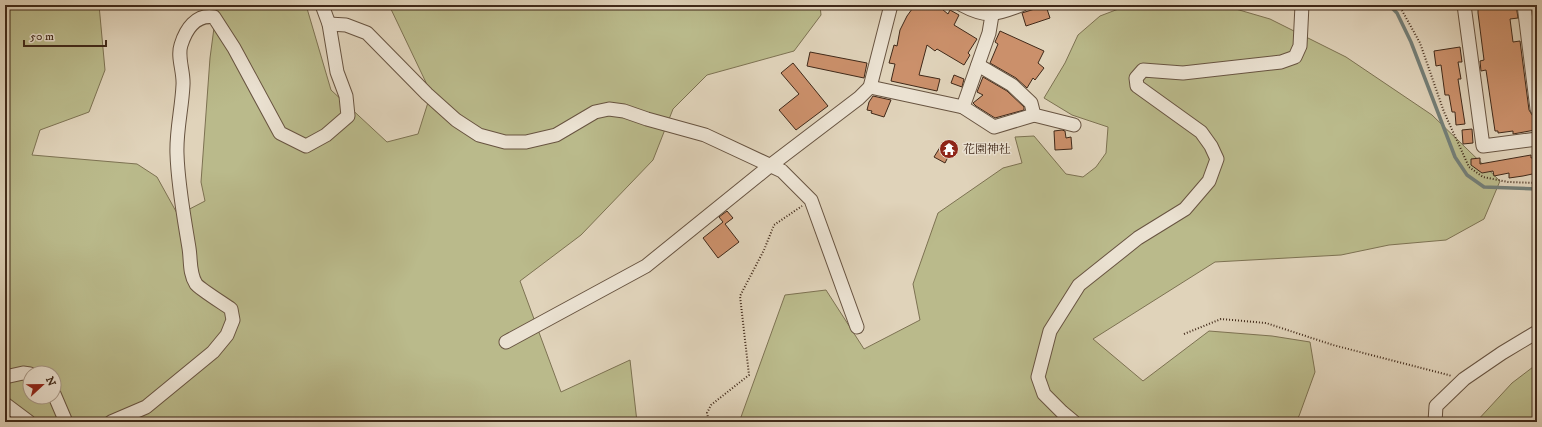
<svg xmlns="http://www.w3.org/2000/svg" width="1542" height="427" viewBox="0 0 1542 427" font-family="'IM FELL DW Pica','Noto Serif JP',serif">
<style>
.green{fill:#baba8b;stroke:#7d7252;fill-rule:evenodd}
.lines{fill:none;stroke-linecap:round;stroke-linejoin:round}
.stream{stroke:#737e77;stroke-width:3.5}
.building{fill:#cb906b;stroke:#402919}
.minor-casing{stroke:#685441;stroke-width:15}
.path{stroke:#402919;stroke-width:2;stroke-dasharray:1 2;stroke-linecap:butt}
.minor{stroke:#ebe2d2;stroke-width:13}
.labels{text-anchor:middle;stroke-width:3;stroke-linejoin:round;paint-order:stroke}
.poi-label{font-size:12px;fill:#402919;stroke:#ebe2d2;text-anchor:start}
</style>
<rect width="100%" height="100%" fill="#e0d3ba"/>
<filter id="stains"><feTurbulence type="fractalNoise" baseFrequency=".005" numOctaves="4"/><feColorMatrix values="0 0 0 0 .2 0 0 0 0 .09 0 0 0 0 .02 0 0 0 .5 -.17"/></filter>
<radialGradient id="worn" r=".72"><stop offset=".6" stop-color="#630" stop-opacity="0"/><stop offset="1" stop-color="#630" stop-opacity=".3"/></radialGradient>
<g class="green">
<path d="M5 5H99L105 70 89 112 40 130 32 155 137 164 157 177 178 215 205 201 201 182 210 58 217 5H306L331 90 387 142 418 134 431 93 389 5H820L821 15 794 51 707 75 673 109 653 160 581 235 520 281 561 392 630 360 637 422H5ZM30 373H54V397H30Z"/>
<polygon points="1129,5 1222,5 1270,19 1346,57 1432,115 1500,181 1484,219 1446,240 1389,245 1341,255 1215,262 1093,339 1143,381 1209,331 1272,336 1310,342 1315,372 1299,416 1294,422 742,422 741,417 785,295 826,290 864,349 920,320 913,284 938,213 1003,168 1022,163 1015,137 1034,136 1066,174 1083,177 1096,167 1106,153 1108,127 1072,115 1044,98 1065,63 1078,35 1100,16"/>
<polygon points="1537,364 1537,422 1476,422 1512,383"/>
</g>
<g class="lines">
<polyline class="stream" points="1389,5 1397,13 1411,42 1455,157 1467,175 1484,187 1537,189"/>
</g>
<g class="building">
<polygon points="915,5 937,5 948,14 950,10 959,15 954,25 977,39 968,53 970,55 964,65 937,49 935,51 927,45 919,75 940,79 937,91 891,81 895,64 889,63 894,45 897,46 900,30 907,16"/>
<polygon points="1478,5 1516,5 1518,18 1510,19 1513,42 1520,41 1529,110 1534,118 1535,130 1513,134 1513,131 1498,133 1498,131 1495,131 1486,70 1481,71 1480,61 1484,60 1478,13"/>
<polygon points="1044,6 1045,9 1047,9 1050,18 1026,26 1022,13"/>
<polygon points="1000,31 1044,51 1038,63 1044,68 1035,80 1033,78 1027,88 1016,78 990,63 998,44 995,42"/>
<polygon points="1460,47 1462,62 1458,62 1461,79 1458,79 1465,124 1456,125 1455,112 1452,112 1449,95 1445,95 1441,65 1436,66 1434,51"/>
<polygon points="810,52 867,63 864,78 807,66"/>
<polygon points="793,63 828,106 796,130 779,110 799,94 781,73"/>
<polygon points="954,75 964,79 962,87 951,83"/>
<polygon points="983,77 1007,91 1024,107 1024,110 995,118 976,106 973,103 983,95 977,92"/>
<polygon points="873,96 891,100 884,117 871,113 872,111 867,110 869,102"/>
<polygon points="1472,129 1473,143 1463,144 1462,130"/>
<polygon points="1062,130 1065,131 1066,138 1071,137 1072,149 1055,150 1054,131"/>
<polygon points="942,144 952,149 945,163 934,157"/>
<polygon points="1531,155 1531,158 1535,157 1537,173 1523,176 1509,178 1509,173 1494,176 1493,171 1482,173 1471,165 1471,159 1480,158 1480,164"/>
<polygon points="727,211 733,218 725,224 739,242 718,258 703,238 723,222 719,217"/>
</g>
<g class="lines">
<g class="minor-casing">
<g id="minor">
<path d="M962 5C988 19 996 14 1021 5"/>
<polyline points="1464,5 1483,146 1537,139"/>
<polyline points="1524,5 1537,109"/>
<polyline points="992,15 989,33 963,107 994,127 1034,115"/>
<polyline points="329,24 346,25 367,33 427,94 456,120 479,135 505,142 526,142 556,135 595,112 609,109 624,111 647,119 705,135 782,171 811,200 857,327"/>
<polyline points="978,65 1012,85 1031,103 1034,115 1074,125"/>
<polyline points="870,87 963,107"/>
<polyline points="506,342 646,266 771,165 859,98 870,87 891,5"/>
<polyline points="5,377 23,373 30,374"/>
<polyline points="54,394 66,422"/>
<polyline points="5,404 29,422"/>
<path d="M111 422 146 407 213 352 227 335 233 320 231 309C224 304 200 289 196 284 189 273 191 260 189 248 184 217 178 186 177 154 176 131 182 108 183 85 184 72 177 57 181 45 186 29 196 14 214 17L234 48 280 133 306 146 326 135 348 116 346 96 337 72 329 24 322 5"/>
<polyline points="1074,422 1062,412 1044,394 1038,377 1050,331 1079,285 1138,238 1185,209 1209,181 1217,159 1211,146 1201,132 1137,86 1136,78 1143,70 1183,73 1281,62 1295,57 1300,46 1302,5"/>
<polyline points="1435,422 1436,406 1464,379 1502,353 1537,332"/>
</g>
</g>
<g class="path">
<polyline points="1399,5 1420,43 1444,112 1469,167 1483,177 1508,182 1537,183"/>
<polyline points="1184,334 1221,319 1266,323 1333,345 1452,376"/>
<polyline points="709,422 707,413 711,405 749,375 740,296 764,250 774,225 802,206"/>
</g>
<use href="#minor" class="minor"/>
</g>
<defs>
<g id="temple-disc" transform="scale(1)"><circle r="9.5" fill="#8f2418" stroke="#ebe2d2"/><path d="M0-6L5-2H3V0L6.5 2.5H4V6H1.5V3h-3V6H-4V2.5H-6.5L-3 0V-2H-5Z" fill="#fff"/></g>
</defs>
<g fill-rule="evenodd">
<use href="#temple-disc" x="949" y="149"/>
</g>
<g class="labels">
<g class="poi-label">
<text x="963" y="153">花園神社</text>
</g>
</g>
<rect width="1542" height="427" fill="none" stroke="#e0d3ba" stroke-width="20"/>
<rect x="6" y="6" width="1530" height="415" fill="none" stroke="#402919" stroke-width="2"/>
<rect x="10" y="10" width="1522" height="407" fill="none" stroke="#402919"/>
<g transform="translate(42 385) rotate(68)"><circle r="19" fill="#ebe2d2" stroke="#a79888"/>
<path d="M0-3L7 15L0 10L-7 15Z" fill="#8f2418"/>
<text y="-6" font-size="11" font-weight="bold" text-anchor="middle" fill="#402919">N</text>
</g>
<path d="M24 40v6h82v-6" fill="none" stroke="#402919" stroke-width="2"/>
<text x="30" y="40" font-size="12" fill="#402919" stroke="#ebe2d2" stroke-width="3" paint-order="stroke">50 m</text>
<rect width="100%" height="100%" filter="url(#stains)"/>
<rect width="100%" height="100%" fill="url(#worn)"/>
</svg>
